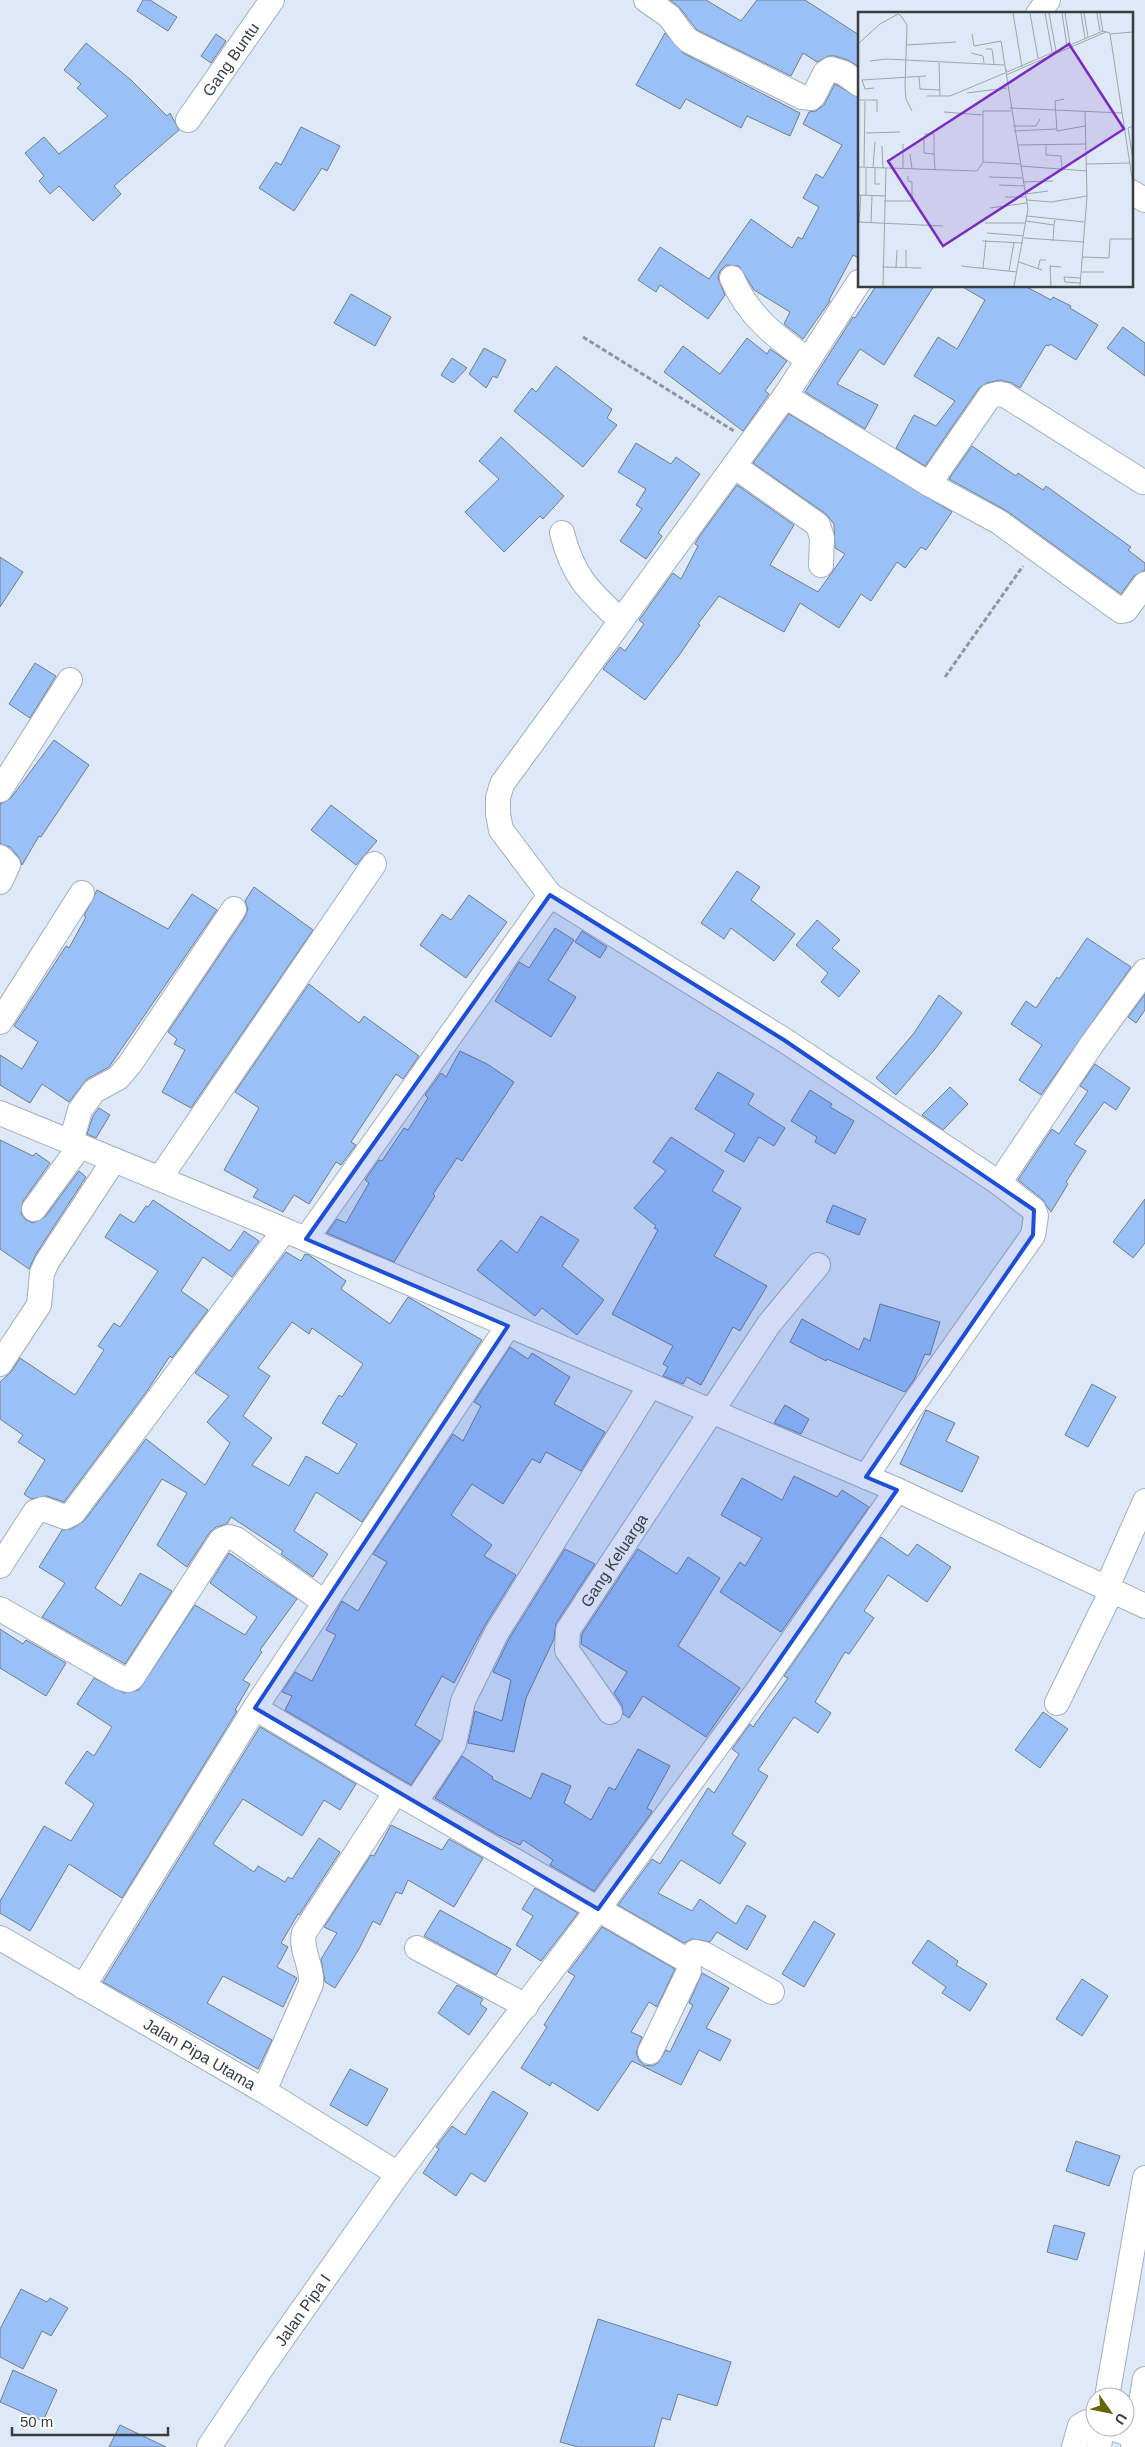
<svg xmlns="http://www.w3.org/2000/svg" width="1145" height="2447" viewBox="0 0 1145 2447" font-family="Helvetica,sans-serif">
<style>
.building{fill:#9ac1f7;stroke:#737d8a;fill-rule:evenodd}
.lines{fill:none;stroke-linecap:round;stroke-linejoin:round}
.minor-casing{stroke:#a4afbd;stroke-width:26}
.path{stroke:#8e969f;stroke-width:3;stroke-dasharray:5 2.5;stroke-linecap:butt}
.minor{stroke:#fff;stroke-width:24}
.marked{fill:#1d4ed8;fill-opacity:0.2;stroke:#1d4ed8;stroke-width:4;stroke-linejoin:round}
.labels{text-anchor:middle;stroke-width:4.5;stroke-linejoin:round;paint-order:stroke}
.street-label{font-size:16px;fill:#383d42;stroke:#fff}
.inset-road{fill:none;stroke:#9ca4af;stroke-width:1}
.view{fill:#7b2cbf;fill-opacity:0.15;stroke:#7b2cbf;stroke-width:2.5}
.inset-edge{fill:none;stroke:#383d42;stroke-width:2.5}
</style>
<rect width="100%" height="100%" fill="#dee9f7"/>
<g class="building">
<polygon points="143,0 150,0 177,17 168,31 137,11"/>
<polygon points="670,0 706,0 741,21 757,0 805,0 859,35 859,67 848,60 835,56 829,56 817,62 803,53 791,76 697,30 680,8"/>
<polygon points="665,33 683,53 800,113 790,136 747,116 741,128 686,99 680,109 636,85"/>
<polygon points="216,34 226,41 211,63 201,56"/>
<polygon points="86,43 131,80 167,116 170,113 179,130 114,186 121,194 93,221 59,186 50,194 39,181 44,176 25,153 44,137 59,154 108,116 77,88 81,84 64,70"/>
<polygon points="835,84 859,98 859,258 853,255 829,300 830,301 803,339 784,324 790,312 754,290 739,266 726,265 720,271 718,278 725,295 708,319 660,285 656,292 638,280 660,247 709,279 751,219 792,248 798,237 802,239 819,207 803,198 816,174 823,178 842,145 803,124 809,112 816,111 824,105"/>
<polygon points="301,127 340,146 327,171 322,168 294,211 259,188 276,162 281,165"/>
<polygon points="876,286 934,286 884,365 860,349 837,384 878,405 865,429 805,392 853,317 855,318"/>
<polygon points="961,286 1025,286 1051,300 1053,297 1071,306 1070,308 1098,325 1076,360 1050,344 1049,346 1046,345 1020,388 1012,383 1000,380 987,383 979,388 925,466 896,448 914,415 936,426 955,401 914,376 938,337 957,349 985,300"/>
<polygon points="351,294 391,317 375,346 334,323"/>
<polygon points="1123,327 1145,343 1145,376 1107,348"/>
<polygon points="747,338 767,354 770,349 787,361 765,391 769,394 743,431 664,372 683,346 720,374"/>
<polygon points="484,348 506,360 497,378 493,376 486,388 469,374"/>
<polygon points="452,358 467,368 453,383 441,375"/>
<polygon points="556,366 612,409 607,418 617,425 583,467 514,411 532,388 536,392"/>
<polygon points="789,414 952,512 926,550 921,547 905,568 897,562 871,601 861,594 839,628 800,603 784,632 719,596 698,624 700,625 680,654 645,700 603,669 620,647 625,651 644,624 639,620 673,573 681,579 698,546 695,544 699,537 737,485 794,525 770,565 818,592 845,554 835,548 834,524 826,514 753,463"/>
<polygon points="501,437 564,496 543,519 540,516 504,552 465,512 499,479 479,461"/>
<polygon points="636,443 671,464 676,457 700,474 658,533 662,536 646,559 620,541 642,509 636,505 646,489 618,472"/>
<polygon points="972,446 1016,476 1018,473 1043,490 1046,486 1131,547 1128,550 1145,563 1145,570 1134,576 1121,594 1007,511 949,479"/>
<polygon points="0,557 23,572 0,607"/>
<polygon points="35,663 56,676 30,718 9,704"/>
<polygon points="54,740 89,765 41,837 39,836 22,865 18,856 10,847 0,844 0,804 11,798"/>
<polygon points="331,805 377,841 356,865 311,830"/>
<polygon points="737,871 760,887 751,900 795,934 774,961 731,928 724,939 701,923"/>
<polygon points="254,887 313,930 191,1108 162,1092 185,1050 174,1044 177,1039 168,1032 245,917 248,909 245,901"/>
<polygon points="97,890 168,929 192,894 217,910 109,1067 87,1079 69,1102 42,1084 30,1103 0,1085 0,1055 22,1069 38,1042 14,1026 66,946 69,948 86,917 84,916"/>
<polygon points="469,895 507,922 466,978 420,945 442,914 451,920"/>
<polygon points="817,920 840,940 832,948 860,971 839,997 821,982 828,973 796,945"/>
<polygon points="555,928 574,940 548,980 576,997 551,1037 495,1001 519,962 529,968"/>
<polygon points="582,931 607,947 600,958 575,942"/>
<polygon points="1087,938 1131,967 1041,1095 1019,1080 1042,1045 1011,1024 1026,1001 1036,1008 1057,977 1059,979"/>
<polygon points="309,984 359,1023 364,1016 419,1056 403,1079 396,1074 351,1142 356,1145 341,1165 336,1162 309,1204 294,1195 283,1212 253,1197 258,1189 224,1170 259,1108 235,1092"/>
<polygon points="1145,994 1145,1010 1136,1023 1128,1017"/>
<polygon points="939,995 962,1013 935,1049 896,1095 876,1078 914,1033"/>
<polygon points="460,1051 487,1064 514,1082 462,1161 457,1158 433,1194 435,1196 394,1262 327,1233 337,1219 346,1223 369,1183 365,1180 379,1160 382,1161 404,1128 408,1130 428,1098 425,1095 441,1073 446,1077"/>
<polygon points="1095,1064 1130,1088 1116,1110 1104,1102 1074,1144 1086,1151 1066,1182 1068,1184 1051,1212 1042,1199 1018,1180 1052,1129 1059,1134 1088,1091 1080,1086"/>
<polygon points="718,1072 754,1094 748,1104 785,1128 774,1146 759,1137 744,1162 725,1151 735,1134 695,1109"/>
<polygon points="950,1087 968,1104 943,1130 922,1115"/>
<polygon points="810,1090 832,1104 830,1107 854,1121 835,1154 815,1142 817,1137 791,1121"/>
<polygon points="99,1108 110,1115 96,1138 87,1134 93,1116"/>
<polygon points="671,1137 724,1171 712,1191 741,1208 714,1256 767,1286 740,1331 733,1327 701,1385 687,1377 683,1384 663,1376 668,1367 663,1364 673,1346 612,1314 658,1230 654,1228 656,1226 634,1208 666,1171 653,1162"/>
<polygon points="0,1140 33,1156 36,1153 50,1163 23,1201 21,1214 26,1220 33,1223 45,1217 79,1171 86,1177 36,1254 29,1269 0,1249"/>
<polygon points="1145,1199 1145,1243 1133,1258 1113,1242"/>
<polygon points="153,1200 230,1251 244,1231 259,1241 232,1277 203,1257 181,1291 208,1310 172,1358 170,1356 147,1391 64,1502 47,1496 31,1499 24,1494 45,1460 18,1442 23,1435 0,1419 0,1382 11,1372 20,1358 75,1395 104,1350 98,1346 114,1323 120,1327 158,1271 105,1237 120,1214 134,1223 146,1206 148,1207"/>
<polygon points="833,1205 866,1219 859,1235 826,1222"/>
<polygon points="541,1216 579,1240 562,1266 604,1300 577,1335 542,1308 535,1316 477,1270 501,1240 517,1253"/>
<path d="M286 1252 301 1261 305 1254 309 1255 346 1281 341 1289 390 1324 408 1297 482 1340 362 1522 316 1492 294 1531 328 1554 313 1577 281 1554 283 1551 231 1517 227 1524 216 1527 210 1532 187 1567 157 1545 187 1493 162 1479 95 1588 121 1606 140 1573 172 1591 125 1664 42 1617 65 1583 39 1567 62 1530 71 1529 84 1521 146 1439 205 1485 230 1443 207 1422 229 1396 195 1373ZM292 1322 309 1334 312 1328 363 1364 342 1397 339 1395 322 1423 357 1444 338 1474 306 1456 289 1486 252 1465 272 1438 243 1416 270 1376 258 1368Z"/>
<polygon points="880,1304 940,1322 930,1355 925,1354 914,1380 905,1392 827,1359 826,1361 790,1342 802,1319 859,1350 864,1338 870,1341"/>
<polygon points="510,1347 528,1359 532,1353 570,1377 554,1404 605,1432 581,1471 546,1452 540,1463 532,1459 503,1504 472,1484 451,1515 492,1545 484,1556 516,1575 485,1625 454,1683 442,1676 415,1725 440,1741 411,1785 285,1710 292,1696 282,1692 295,1672 312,1681 336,1635 326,1630 342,1601 358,1611 387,1562 373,1554 453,1434 463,1441 481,1406 474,1402"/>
<polygon points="1092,1384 1116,1397 1088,1447 1065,1435"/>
<polygon points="785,1405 809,1419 801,1434 774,1423"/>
<polygon points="926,1410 955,1423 946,1441 979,1457 962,1492 900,1464"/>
<polygon points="794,1476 837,1497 842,1490 869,1507 781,1632 720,1592 740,1562 745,1566 762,1538 721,1515 742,1478 782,1500"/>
<polygon points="881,1537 908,1556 917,1544 951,1567 927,1602 888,1575 864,1611 874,1618 849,1654 845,1652 815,1702 831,1713 818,1733 794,1717 758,1770 768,1776 732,1834 746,1843 720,1884 681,1860 658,1893 692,1911 700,1899 736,1924 747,1905 766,1916 747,1950 717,1932 710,1942 692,1939 684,1943 618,1905 652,1859 660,1864 708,1788 714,1793 739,1754 732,1749 750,1724 753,1727 788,1678 784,1676"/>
<polygon points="565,1549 595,1564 556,1623 554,1639 526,1698 514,1752 468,1743 475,1711 502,1721 511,1680 493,1672 509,1639"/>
<polygon points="638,1549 677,1574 688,1557 720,1578 678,1646 740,1688 706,1737 643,1696 629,1718 623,1714 622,1705 614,1693 627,1672 581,1644 582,1634"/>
<polygon points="229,1553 297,1599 260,1650 262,1652 243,1680 250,1684 235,1710 237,1711 122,1898 69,1864 30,1931 0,1913 0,1901 44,1826 71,1841 94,1804 65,1783 87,1751 94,1756 112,1727 77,1704 94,1678 124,1693 139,1690 195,1605 245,1635 257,1617 210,1583"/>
<polygon points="0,1629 23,1644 26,1640 66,1663 46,1696 0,1668"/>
<polygon points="1043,1712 1068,1729 1040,1768 1015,1750"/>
<polygon points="260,1727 356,1784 340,1810 324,1800 302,1836 243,1799 213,1844 254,1872 258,1866 285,1882 288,1877 292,1879 319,1838 340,1852 299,1915 298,1914 281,1943 288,1947 277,1967 297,1978 283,2007 223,1976 207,2003 272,2040 258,2069 103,1982"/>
<polygon points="638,1749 670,1766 647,1808 652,1811 651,1813 594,1891 550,1865 553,1860 523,1840 520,1845 498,1835 435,1798 462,1756 493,1777 492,1779 531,1799 542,1773 571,1786 564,1803 591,1820 609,1787 615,1790"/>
<polygon points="391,1825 442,1850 449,1839 483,1858 454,1907 408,1880 402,1894 396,1892 380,1925 373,1921 359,1949 335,1988 325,1982 321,1959 337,1933 324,1927 371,1855 374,1856"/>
<polygon points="535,1888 578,1913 541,1961 516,1945 533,1916 522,1909"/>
<polygon points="440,1910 511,1949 496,1975 424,1936"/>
<polygon points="814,1921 835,1934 804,1987 782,1974"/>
<polygon points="602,1927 675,1969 657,2007 649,2002 631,2032 642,2037 636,2053 639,2060 644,2065 652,2066 658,2063 666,2050 670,2052 693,2005 689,2003 702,1973 729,1988 706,2028 731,2040 720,2061 699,2050 681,2085 632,2061 598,2111 552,2082 550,2086 521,2068 547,2027 544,2025 575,1976 568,1972"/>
<polygon points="928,1940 958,1961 956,1965 987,1984 970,2011 942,1993 946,1987 912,1963"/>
<polygon points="1082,1979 1108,1996 1082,2036 1056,2019"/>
<polygon points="457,1985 483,1999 480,2004 487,2009 469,2035 438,2013"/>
<polygon points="350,2069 388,2089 367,2126 330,2105"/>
<polygon points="493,2091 528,2113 485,2182 471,2173 456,2196 423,2173 439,2149 436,2147 452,2126 465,2135"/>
<polygon points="1076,2141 1120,2156 1109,2186 1066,2171"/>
<polygon points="1054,2225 1085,2233 1077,2260 1047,2252"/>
<polygon points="21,2289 47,2302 50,2298 68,2308 51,2336 42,2331 23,2369 0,2357 0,2329"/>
<polygon points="598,2319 731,2362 717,2406 678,2394 670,2420 662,2418 654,2447 578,2447 560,2442"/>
<polygon points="13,2370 57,2390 43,2421 0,2402"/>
<polygon points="120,2425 166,2447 109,2447"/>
</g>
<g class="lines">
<g class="minor-casing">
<g id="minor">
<polyline points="646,0 669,16 683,35 689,41 802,97 811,98 814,95 825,73 831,69 844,73 859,84"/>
<polyline points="1038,14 1048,0"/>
<path id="s1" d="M188 120 272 0"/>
<polyline points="1131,192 1145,200"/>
<path d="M732 278C748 316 776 337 808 360"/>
<polyline points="785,396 929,484 990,396 998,394 1005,395 1143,482"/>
<polyline points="734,466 818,525 822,538 821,565"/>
<polyline points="929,484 999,522 1121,611 1126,610 1145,584"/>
<path d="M562 533C573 577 589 591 621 621"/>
<polyline points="0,790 70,680"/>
<polyline points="0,857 8,865 0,882"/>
<polyline points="550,895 784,1040 999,1183 1034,1210 1036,1216 1033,1235 910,1409 866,1477"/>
<polyline points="0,1022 82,893"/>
<polyline points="0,1113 306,1239 897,1490 1145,1606"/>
<polyline points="71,1142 80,1110 94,1091 118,1078 130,1064 234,909"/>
<polyline points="160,1178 374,864"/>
<polyline points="999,1183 1092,1044 1145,971"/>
<polyline points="34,1209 80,1146"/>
<polyline points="306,1239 550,895 501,830 498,814 498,798 502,784 785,396 859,282"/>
<polyline points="0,1364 39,1305 42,1273 47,1262 114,1160"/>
<polyline points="0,1566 35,1512 43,1509 65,1517 73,1513 284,1231"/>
<polyline points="1107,1587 1145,1501"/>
<polyline points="0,1609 121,1678 128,1680 132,1678 221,1540 229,1537 236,1539 324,1602"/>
<polyline points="1057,1703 1112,1590"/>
<polyline points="255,1708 396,1792"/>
<path id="s2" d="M610 1712 567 1650 568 1630 769 1324 818 1265"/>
<polyline points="415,1803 454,1744 463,1701 497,1632 650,1386"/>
<path id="s3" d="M0 1938 264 2091 398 2174"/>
<polyline points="417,1948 526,2006"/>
<polyline points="687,1960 695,1952 704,1954 772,1992"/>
<polyline points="83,1987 255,1708 508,1326"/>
<path d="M264 2091 311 1984C313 1966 300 1951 304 1933L396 1792 688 1961 689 1971 650 2052"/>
<polyline points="1107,2397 1145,2178"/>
<polyline points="1108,2427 1135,2436"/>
<path id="s4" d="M209 2447 265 2363 398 2174 598 1909 758 1690 897 1490"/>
<polyline points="1074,2447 1080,2426 1087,2422 1095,2423"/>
<polyline points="1099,2447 1102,2427"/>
<polyline points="1133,2447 1145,2379"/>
</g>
</g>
<g class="path">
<polyline points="583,337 734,431"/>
<polyline points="945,677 1023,566"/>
</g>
<use href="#minor" class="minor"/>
</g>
<path class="marked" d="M550 895 784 1040 1034 1210 1033 1235 866 1477 897 1490 758 1690 598 1909 255 1708 508 1326 306 1239Z"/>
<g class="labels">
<g class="street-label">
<text dy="6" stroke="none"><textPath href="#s1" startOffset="74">Gang Buntu</textPath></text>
<text dy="6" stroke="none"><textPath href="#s2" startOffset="179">Gang Keluarga</textPath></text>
<text dy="6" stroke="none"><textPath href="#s3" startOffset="231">Jalan Pipa Utama</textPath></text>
<text dy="6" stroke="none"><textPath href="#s4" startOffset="166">Jalan Pipa I</textPath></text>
</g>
</g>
<g transform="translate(858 12)">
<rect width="275" height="275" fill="#dee9f7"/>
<path class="inset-road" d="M155 1 164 55M172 1 180 46M187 1 194 40M191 1 198 39M204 1 209 34M207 1 212 32M223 1 227 26M226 1 230 25M239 1 242 19M242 1 245 20M275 20 252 22 275 172M114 22 116 34 143 29 170 197 156 274M0 32 22 12 40 2 43 4 49 13 47 74 48 87 54 99M49 33 98 30M128 37H134L136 52M113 41 125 44 126 51M12 49 28 47 146 53M81 51 82 84M148 57 149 60 245 19 252 21M148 63 248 20M61 65 62 77 82 78M16 76 7 77 4 68 68 64M109 81 149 76M69 84H92L147 61M206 87 197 89 199 119 227 114M0 88H19V100M152 96 264 101M86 100 125 103M155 114H178L182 107M275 114 270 116 275 148M156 119 198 117M8 121 42 120M66 122H76V142M66 126V141L76 142 77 157M45 132V157M159 133 228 132M188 133V143L203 144 204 159M24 134 25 156M52 142 54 157M125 150V99H153M229 152 272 151M162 154 229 159M0 155 119 159 125 150 162 152M6 155 7 89M15 156 17 130M17 156V172H22M131 165 164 166M165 170 195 169M141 173 166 174M168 182 190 179M0 183 27 184M8 183V156M147 185H168M169 188 193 190 229 184M26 189H54V170L50 169V164M132 196 169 191M169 204 226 210M168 209 196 213 197 208M0 210 85 214M1 210 3 183M13 211 14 184M127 211H168M129 221 166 224M166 226 226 230M124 229 165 231M195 229 196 213M225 245 251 246 252 227H275M161 250 184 258M103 254 159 260M24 255 63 256M38 256 39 238M48 256V238M125 256 128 228M180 257 182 248H188M151 259 156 230M224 260H246M206 265 207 270 222 271M206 265 223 266M25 274 28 156M193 274 192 254 203 255M222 274 229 184 227 100"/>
<path class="view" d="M211 32 266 117 85 234 30 149Z"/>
<rect width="275" height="275" class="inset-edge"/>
</g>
<g transform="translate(1110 2412) rotate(123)"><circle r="24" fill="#ffffff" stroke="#afb1b3"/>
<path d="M0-4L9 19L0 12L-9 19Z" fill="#646704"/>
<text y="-8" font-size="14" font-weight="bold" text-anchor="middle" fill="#383d42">U</text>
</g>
<path d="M12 2427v8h156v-8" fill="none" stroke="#383d42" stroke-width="2.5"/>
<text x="20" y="2427" font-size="15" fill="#383d42" stroke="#ffffff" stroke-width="4" paint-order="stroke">50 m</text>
</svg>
